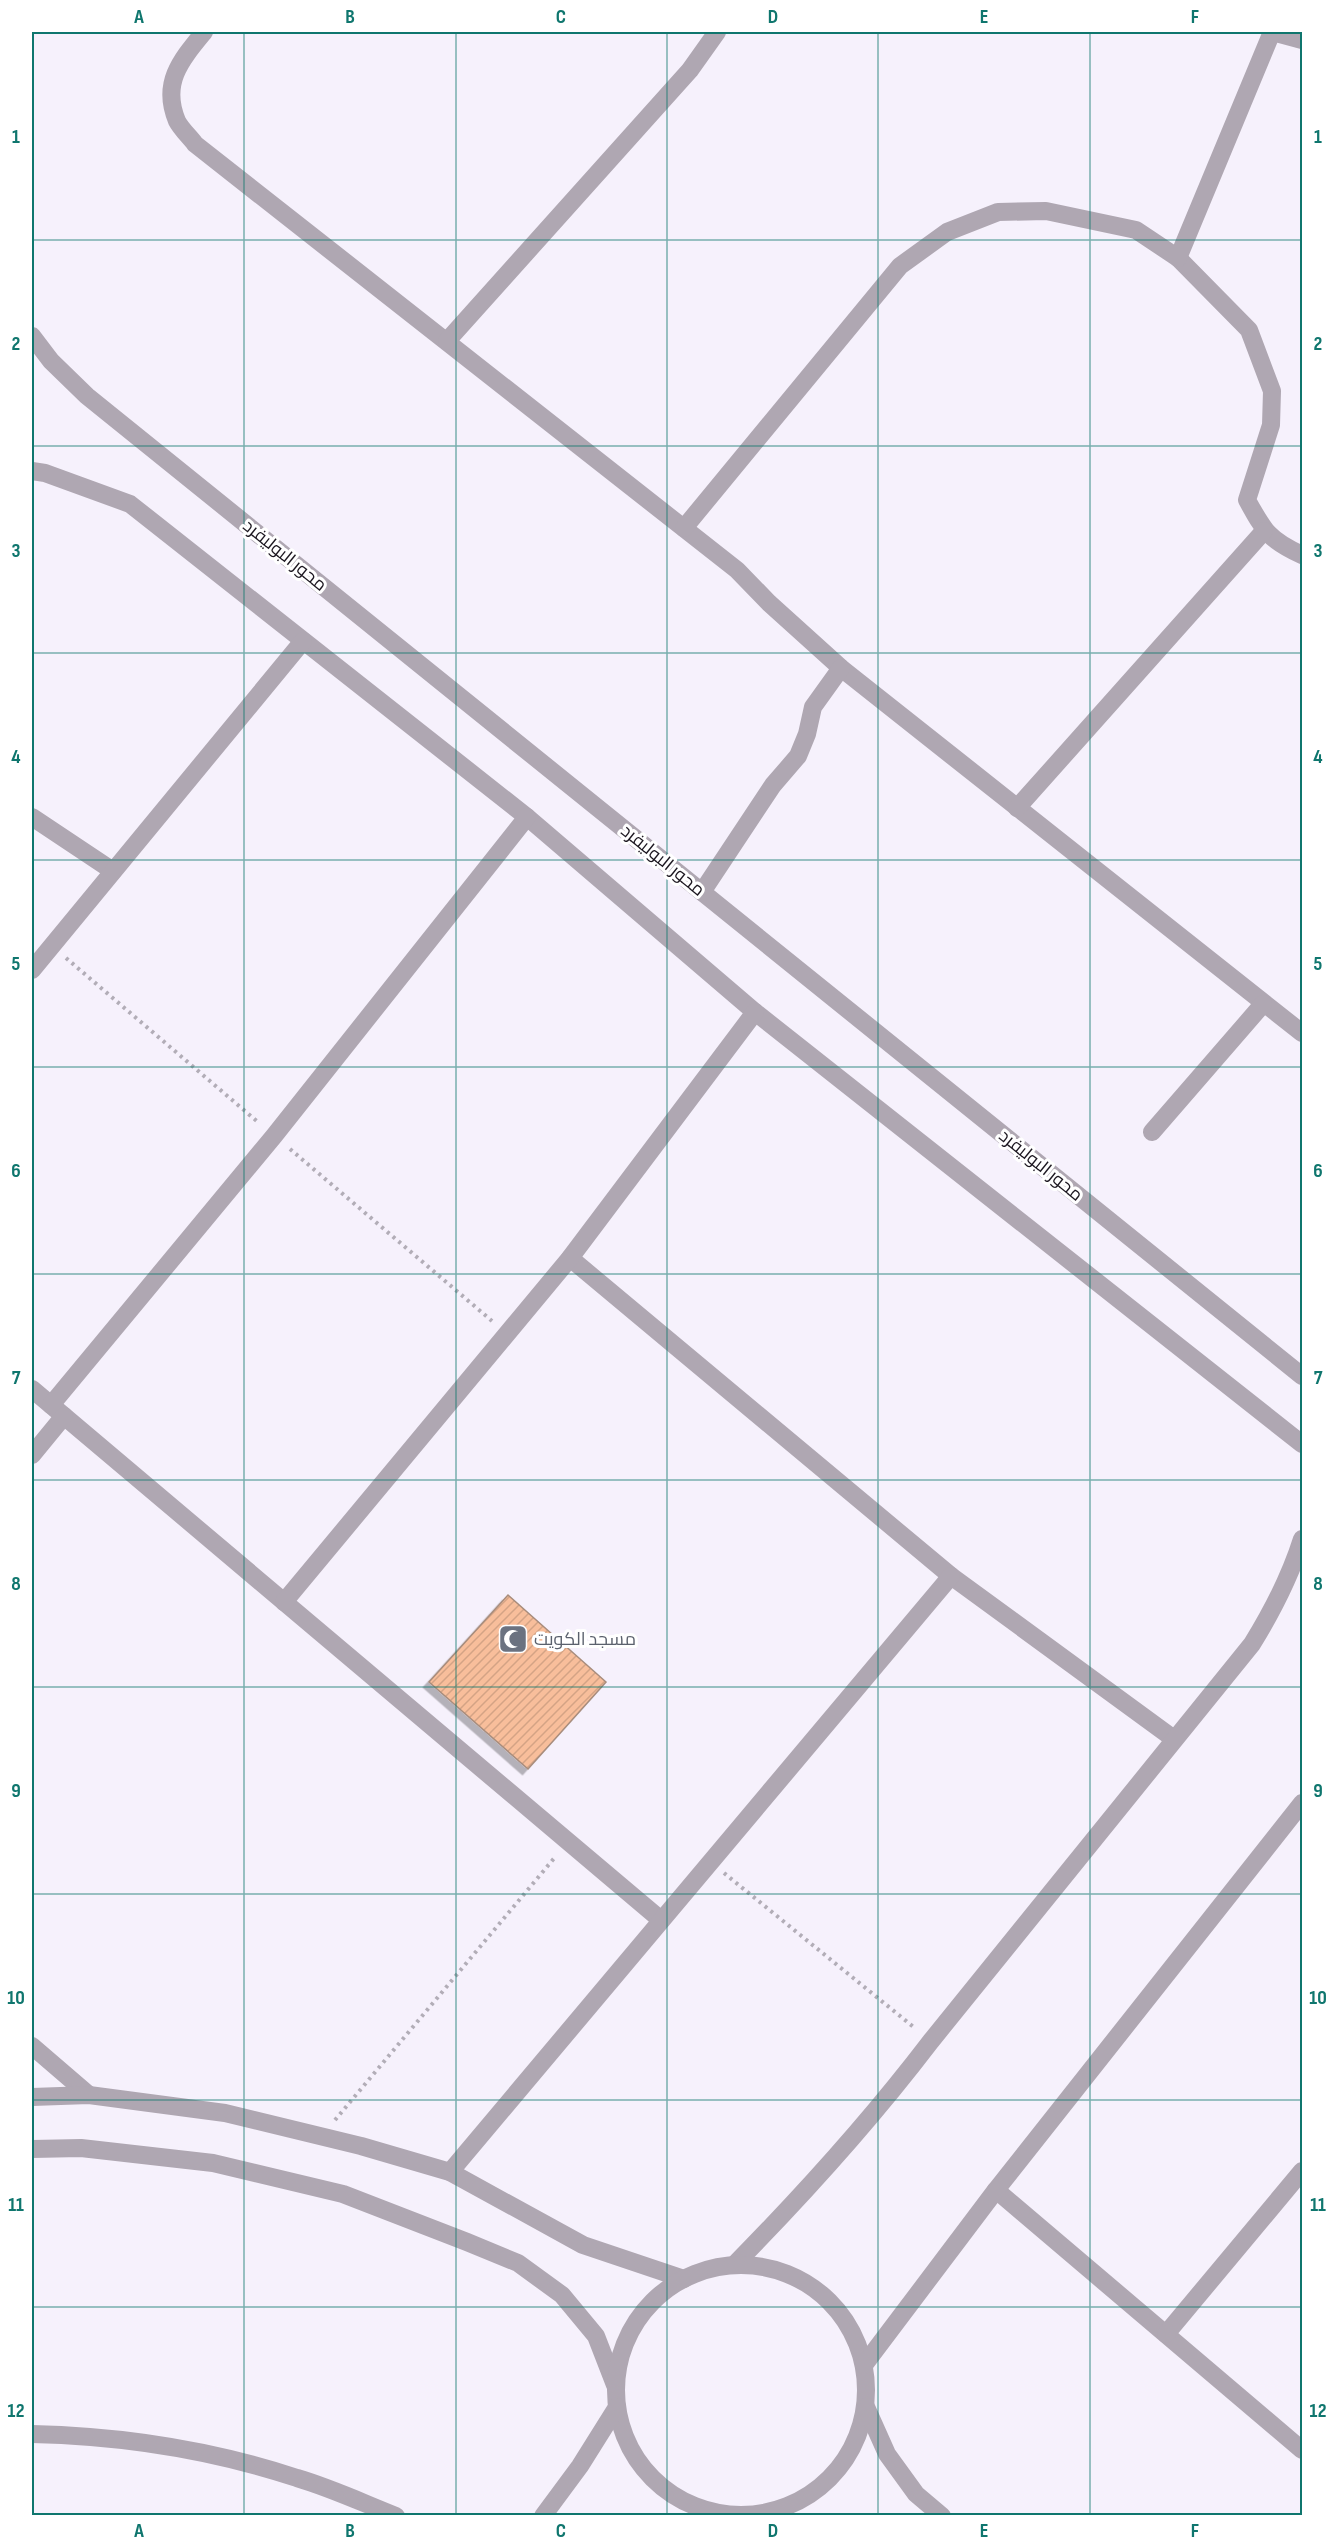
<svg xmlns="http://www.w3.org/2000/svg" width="1334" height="2547" viewBox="0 0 1334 2547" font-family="'Sofia Sans Condensed',Cairo,sans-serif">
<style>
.building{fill:url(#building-hatch);stroke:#a88d7d;stroke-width:1.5;filter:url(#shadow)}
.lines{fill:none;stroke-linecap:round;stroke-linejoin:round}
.path{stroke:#b2adb7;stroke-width:4;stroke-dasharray:3 4.5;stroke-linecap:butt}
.minor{stroke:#afa7b2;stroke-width:18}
.grid{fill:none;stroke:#0f766e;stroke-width:1.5;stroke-opacity:0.55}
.labels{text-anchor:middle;stroke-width:6;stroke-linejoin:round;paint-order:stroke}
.street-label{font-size:18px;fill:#1b161f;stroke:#fff}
.worship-label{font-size:18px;fill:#5b616d;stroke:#fff;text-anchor:start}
.neatline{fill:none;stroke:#0f766e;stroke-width:2}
.grid-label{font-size:20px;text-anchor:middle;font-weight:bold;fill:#0f766e}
</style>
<defs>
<pattern id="building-hatch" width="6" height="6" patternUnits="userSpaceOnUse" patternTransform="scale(1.5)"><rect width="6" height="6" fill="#f8be9b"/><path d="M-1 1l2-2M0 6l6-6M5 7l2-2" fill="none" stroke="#d4a385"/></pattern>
<filter id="shadow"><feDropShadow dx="-5.5" dy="5.5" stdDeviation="0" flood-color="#0004"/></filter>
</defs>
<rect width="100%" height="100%" fill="#f6f1fc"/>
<polygon class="building" points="508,1595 606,1682 528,1769 429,1682"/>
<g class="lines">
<g class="path">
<polyline points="66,958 259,1123"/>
<polyline points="290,1149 492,1321"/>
<polyline points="724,1873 916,2029"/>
<polyline points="335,2120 556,1856"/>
</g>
<g class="minor">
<path d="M204 32C181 60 161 83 177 121 181 129 190 137 195 144L737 570 769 603 841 668 1302 1033"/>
<polyline points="1272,32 1302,40"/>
<path d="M1178 258 1249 330 1272 391 1271 425 1247 500C1264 531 1269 540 1302 555"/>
<polyline points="32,336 51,361 87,396 1302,1376"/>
<polyline points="447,341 690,70 717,32"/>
<polyline points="32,471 45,473 130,504 527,817 755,1012 1302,1444"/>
<polyline points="684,528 900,266 947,232 998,212 1046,211 1136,230 1178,258 1272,32"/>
<polyline points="1017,808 1264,531"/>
<polyline points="32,817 113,871"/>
<polyline points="702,892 773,785 798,756 807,734 813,707 841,668"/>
<polyline points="32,970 303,641"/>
<polyline points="1152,1132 1263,1004"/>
<polyline points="570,1258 951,1576 1174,1739"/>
<polyline points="32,1389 661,1920"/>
<polyline points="51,1405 274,1136 527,817"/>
<polyline points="32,1455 64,1416"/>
<polyline points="284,1602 570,1258 755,1012"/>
<polyline points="32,2046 89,2095"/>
<polyline points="32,2097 89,2095 225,2113 361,2146 450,2172 583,2245 684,2279"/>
<polyline points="32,2149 81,2148 213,2163 343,2194 467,2242 518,2263 562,2295 596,2336 615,2385"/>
<polyline points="450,2172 951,1576"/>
<polyline points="996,2190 1302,2450"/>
<path d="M734 2265C804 2194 870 2121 931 2041L1252 1644C1273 1610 1290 1577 1302 1539"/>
<circle cx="741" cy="2390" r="125"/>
<polyline points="1166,2334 1302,2171"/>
<polyline points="864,2365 996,2190 1302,1803"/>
<polyline points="866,2407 887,2454 916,2494 942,2516"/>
<path d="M32 2434C121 2436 212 2450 297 2478 331 2488 363 2503 396 2516"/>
<polyline points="543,2516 580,2466 617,2407"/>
</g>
</g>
<path class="grid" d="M244 32V2516M456 32V2516M667 32V2516M878 32V2516M1090 32V2516M32 240H1302M32 446H1302M32 653H1302M32 860H1302M32 1067H1302M32 1274H1302M32 1480H1302M32 1687H1302M32 1894H1302M32 2100H1302M32 2307H1302"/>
<defs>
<g id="mosque-square" transform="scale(1.5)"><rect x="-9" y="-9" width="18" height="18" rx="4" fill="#6b7280" stroke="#fff"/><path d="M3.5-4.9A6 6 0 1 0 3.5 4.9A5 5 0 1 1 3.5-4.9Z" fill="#fff"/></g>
</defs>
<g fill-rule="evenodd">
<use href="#mosque-square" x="513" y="1639"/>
</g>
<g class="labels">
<g class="street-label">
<text transform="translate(285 555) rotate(39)" y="6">محور البوليفرد</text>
<text transform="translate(663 860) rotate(39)" y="6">محور البوليفرد</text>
<text transform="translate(1041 1165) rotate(39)" y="6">محور البوليفرد</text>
</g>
<g class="worship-label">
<text x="534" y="1645">مسجد الكويت</text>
</g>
</g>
<rect width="1334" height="2547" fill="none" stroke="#ffffff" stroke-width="66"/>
<rect x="33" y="33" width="1268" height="2481" class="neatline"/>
<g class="grid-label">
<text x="139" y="23">A</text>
<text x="350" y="23">B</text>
<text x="561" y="23">C</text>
<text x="773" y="23">D</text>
<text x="984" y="23">E</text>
<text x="1195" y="23">F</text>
<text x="16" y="143">1</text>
<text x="1318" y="143">1</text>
<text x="16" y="350">2</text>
<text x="1318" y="350">2</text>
<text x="16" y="557">3</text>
<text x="1318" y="557">3</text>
<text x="16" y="763">4</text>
<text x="1318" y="763">4</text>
<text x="16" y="970">5</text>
<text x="1318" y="970">5</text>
<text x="16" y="1177">6</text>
<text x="1318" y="1177">6</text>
<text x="16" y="1384">7</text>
<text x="1318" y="1384">7</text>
<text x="16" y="1590">8</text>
<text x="1318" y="1590">8</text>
<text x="16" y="1797">9</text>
<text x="1318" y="1797">9</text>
<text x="16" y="2004">10</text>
<text x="1318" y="2004">10</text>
<text x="16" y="2211">11</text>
<text x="1318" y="2211">11</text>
<text x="16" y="2417">12</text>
<text x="1318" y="2417">12</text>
<text x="139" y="2537">A</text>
<text x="350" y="2537">B</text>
<text x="561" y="2537">C</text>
<text x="773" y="2537">D</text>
<text x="984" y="2537">E</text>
<text x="1195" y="2537">F</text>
</g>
</svg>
